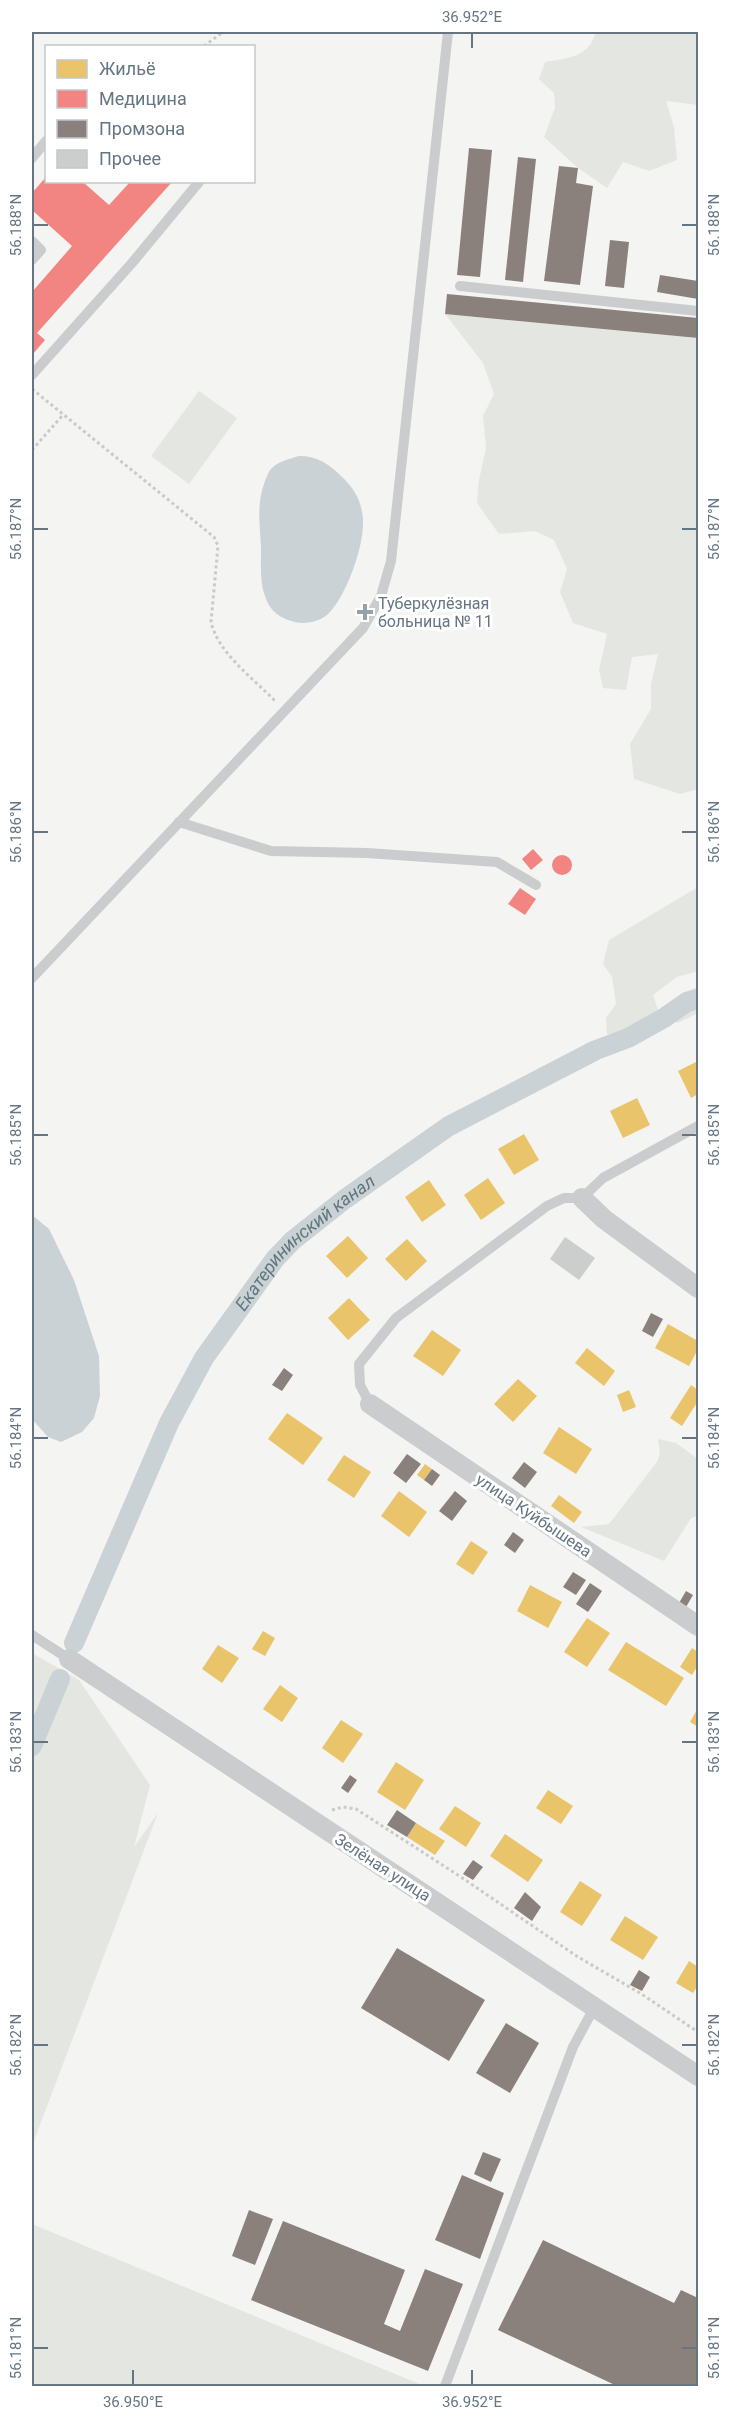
<svg xmlns="http://www.w3.org/2000/svg" width="730" height="2418" viewBox="0 0 730 2418" font-family="Roboto,sans-serif">
<style>
.green{fill:#e4e7e1}
.water{fill:#cad2d5}
.homes{fill:#e9c46a}
.health{fill:#f28482}
.industry{fill:#8a817c}
.lines{fill:none;stroke-linecap:round;stroke-linejoin:round}
.canal{stroke:#cad2d5;stroke-width:20}
.building{fill:#cccece}
.path{stroke:#c9cac9;stroke-width:3;stroke-dasharray:3 3;stroke-linecap:butt}
.service{stroke:#cacccd;stroke-width:10}
.minor{stroke:#cacccd;stroke-width:20}
.ticks{fill:none;stroke:#657582;stroke-width:2}
.poi-dot{fill:#97a1aa;stroke:#fff;stroke-width:2}
.labels{text-anchor:middle;stroke-width:6;stroke-linejoin:round;paint-order:stroke}
.poi-label{font-size:16px;fill:#657582;stroke:#fff;text-anchor:start}
.street-label{font-size:16px;fill:#657582;stroke:#fff}
.water-label{font-size:18px;font-style:italic;fill:#60777f;stroke:#fff}
.neatline{fill:none;stroke:#657582;stroke-width:2}
.ticks-label{font-size:15px;text-anchor:middle;fill:#657582}
</style>
<rect width="100%" height="100%" fill="#f4f4f3"/>
<g class="green">
<path d="M596 32H698V105L666 101 674 127 677 160 649 171 623 162 607 188 578 168 544 137 555 108 554 93 539 79 545 62C567 58 589 58 596 32Z"/>
<polygon points="445,314 698,338 698,789 680,794 634,779 630,744 651,709 651,685 658,654 632,657 626,690 603,688 599,670 607,634 573,623 560,592 567,569 554,540 535,531 499,534 477,503 479,480 486,448 483,416 494,394 483,363"/>
<polygon points="199,391 237,418 189,484 151,456"/>
<polygon points="698,887 698,971 677,977 653,995 659,1013 653,1021 636,1026 622,1037 607,1034 606,1018 616,1004 612,977 603,964 609,940"/>
<path d="M698 987V1013L678 1023 664 1018C669 1001 681 992 698 987Z"/>
<polygon points="658,1439 676,1443 698,1459 698,1516 691,1518 664,1561 581,1527 609,1524 657,1462 660,1454"/>
<polygon points="32,1653 79,1680 150,1785 134,1847 158,1813 32,2146"/>
<polygon points="32,2224 422,2385 434,2384 434,2386 32,2386"/>
</g>
<g class="water">
<path d="M299 456C318 456 329 464 342 477 352 486 360 498 362 512 368 538 347 595 329 613 319 623 303 625 291 621 276 616 268 608 264 593 260 580 261 562 261 548 260 524 256 505 265 481 267 477 268 472 271 469 278 461 290 459 299 456Z"/>
<polygon points="32,1215 49,1229 74,1280 99,1356 100,1396 94,1418 82,1432 61,1442 48,1437 32,1419"/>
</g>
<g class="homes">
<polygon points="698,1061 698,1094 691,1098 678,1071"/>
<polygon points="637,1098 650,1125 623,1138 610,1111"/>
<polygon points="524,1134 539,1160 514,1175 498,1149"/>
<polygon points="488,1178 505,1203 481,1220 464,1195"/>
<polygon points="429,1180 446,1205 422,1222 405,1197"/>
<polygon points="348,1236 368,1258 347,1278 326,1256"/>
<polygon points="407,1239 427,1261 406,1281 385,1259"/>
<polygon points="349,1298 370,1320 348,1340 328,1318"/>
<polygon points="668,1324 698,1341 698,1349 689,1366 655,1348"/>
<polygon points="432,1330 461,1350 443,1376 413,1356"/>
<polygon points="587,1348 615,1371 604,1386 575,1363"/>
<polygon points="518,1379 537,1396 513,1422 494,1404"/>
<polygon points="691,1385 698,1390 698,1401 682,1426 670,1418"/>
<polygon points="629,1390 636,1407 623,1412 617,1395"/>
<polygon points="287,1413 323,1438 303,1465 268,1439"/>
<polygon points="559,1427 592,1449 576,1474 543,1453"/>
<polygon points="344,1455 371,1472 354,1498 327,1480"/>
<polygon points="425,1464 432,1469 424,1480 417,1475"/>
<polygon points="399,1491 427,1512 409,1537 381,1516"/>
<polygon points="559,1495 582,1512 574,1523 551,1506"/>
<polygon points="471,1541 488,1552 473,1575 456,1564"/>
<polygon points="530,1585 562,1602 548,1628 517,1611"/>
<polygon points="587,1618 610,1633 587,1667 564,1652"/>
<polygon points="263,1631 275,1638 265,1656 252,1649"/>
<polygon points="626,1642 684,1678 666,1706 608,1670"/>
<polygon points="218,1645 239,1658 222,1683 202,1669"/>
<polygon points="692,1648 698,1652 698,1665 692,1675 680,1667"/>
<polygon points="280,1685 298,1698 282,1722 263,1709"/>
<polygon points="698,1708 698,1727 690,1722"/>
<polygon points="341,1720 363,1734 343,1763 322,1748"/>
<polygon points="396,1762 424,1780 405,1810 377,1792"/>
<polygon points="548,1790 573,1806 561,1824 536,1808"/>
<polygon points="455,1806 481,1823 466,1847 439,1829"/>
<polygon points="416,1823 445,1841 435,1855 407,1837"/>
<polygon points="505,1834 543,1860 528,1882 490,1856"/>
<polygon points="580,1881 602,1895 582,1926 560,1912"/>
<polygon points="625,1916 658,1937 643,1960 610,1940"/>
<polygon points="689,1961 698,1967 698,1985 693,1993 676,1983"/>
</g>
<g class="health">
<polygon points="46,177 46,182 83,182 109,205 130,182 172,182 37,333 45,340 32,355 32,292 72,246 32,210 32,193"/>
<polygon points="533,849 543,860 531,870 522,859"/>
<circle cx="562" cy="865" r="10"/>
<polygon points="520,888 536,899 525,915 508,904"/>
</g>
<g class="industry">
<polygon points="469,148 492,150 480,277 457,275"/>
<polygon points="518,157 536,159 523,282 505,280"/>
<polygon points="559,166 578,168 576,183 593,186 580,285 544,281"/>
<polygon points="610,240 629,242 624,288 605,286"/>
<polygon points="660,275 698,281 698,299 657,292"/>
<polygon points="447,294 698,318 698,338 445,314"/>
<polygon points="651,1313 663,1319 653,1337 642,1331"/>
<polygon points="284,1368 293,1375 282,1391 272,1385"/>
<polygon points="407,1454 421,1464 406,1483 393,1473"/>
<polygon points="524,1462 537,1472 525,1488 512,1478"/>
<polygon points="432,1469 440,1475 432,1486 424,1480"/>
<polygon points="455,1491 467,1501 452,1521 439,1511"/>
<polygon points="513,1532 524,1540 515,1553 504,1545"/>
<polygon points="573,1572 586,1580 576,1595 563,1587"/>
<polygon points="590,1583 602,1591 588,1612 576,1604"/>
<polygon points="686,1591 693,1595 686,1607 679,1603"/>
<polygon points="350,1775 357,1780 348,1793 341,1788"/>
<polygon points="397,1810 416,1823 407,1837 387,1825"/>
<polygon points="473,1860 483,1867 473,1880 463,1874"/>
<polygon points="525,1892 541,1907 532,1921 514,1908"/>
<polygon points="397,1948 485,2000 449,2061 361,2008"/>
<polygon points="639,1970 650,1977 642,1991 630,1985"/>
<polygon points="506,2023 539,2043 510,2093 476,2073"/>
<polygon points="483,2152 501,2159 491,2182 474,2174"/>
<polygon points="462,2175 504,2193 480,2259 435,2240"/>
<polygon points="249,2210 273,2219 255,2265 232,2256"/>
<polygon points="283,2221 405,2270 384,2324 400,2331 425,2269 463,2284 428,2371 251,2300"/>
<polygon points="543,2240 674,2303 681,2290 698,2298 698,2386 617,2386 498,2330"/>
</g>
<g class="lines">
<g class="canal">
<path id="s1" d="M74 1643 169 1423 204 1358 275 1259 292 1241 345 1199 449 1126 596 1050 628 1038 664 1018 687 1002 698 999"/>
<polyline points="32,1746 60,1679"/>
</g>
</g>
<polygon class="building" points="565,1237 595,1258 579,1280 550,1259"/>
<g class="lines">
<g class="path">
<polyline points="204,46 223,32"/>
<path d="M32 389 214 537 218 546 211 622C218 653 253 678 275 701"/>
<polyline points="32,450 62,416"/>
<polyline points="332,1810 343,1807 356,1809 461,1877 578,1957 640,1993 698,2032"/>
</g>
<g class="service">
<polyline points="32,158 46,141"/>
<polyline points="32,241 41,250 32,260"/>
<polyline points="460,286 698,311"/>
<polyline points="32,375 132,263 199,182"/>
<polyline points="179,822 271,851 367,853 497,862 536,885"/>
<polyline points="32,978 363,628 381,596 391,561 448,32"/>
<polyline points="370,1404 360,1385 359,1364 396,1318 547,1206 564,1198 582,1198 603,1178 698,1126"/>
<polyline points="32,1635 69,1659"/>
<polyline points="445,2386 573,2047 594,2008"/>
</g>
<g class="minor">
<polyline points="582,1198 604,1219 698,1288"/>
<polyline points="370,1404 698,1626"/>
<polyline points="69,1659 698,2076"/>
</g>
</g>
<path class="ticks" d="M472 33V48M33 225H48M682 225H697M33 529H48M682 529H697M33 832H48M682 832H697M33 1135H48M682 1135H697M33 1438H48M682 1438H697M33 1742H48M682 1742H697M33 2045H48M682 2045H697M33 2348H48M682 2348H697M133 2370V2385M472 2370V2385"/>
<path class="poi-dot" d="M362 603h6v6h6v6h-6v6h-6v-6h-6v-6h6z"/>
<g class="labels">
<g class="poi-label">
<text x="378" y="609">Туберкулёзная<tspan x="378" dy="18">больница № 11</tspan></text>
</g>
<g class="street-label">
<text transform="translate(534 1515) rotate(34)" y="6">улица Куйбышева</text>
<text transform="translate(383 1867) rotate(33)" y="6">Зелёная улица</text>
</g>
<g class="water-label">
<text dy="6" stroke="none"><textPath href="#s1" startOffset="468">Екатерининский канал</textPath></text>
</g>
</g>
<rect width="730" height="2418" fill="none" stroke="#ffffff" stroke-width="66"/>
<rect x="45" y="45" width="210" height="138" fill="#ffffff" stroke="#c1c8cd" stroke-width="1.5"/>
<rect x="57" y="60" width="30" height="18" fill="#e9c46a" stroke="#c1c8cd" stroke-width="1.5"/>
<text x="99" y="75" font-size="18" fill="#657582">Жильё</text>
<rect x="57" y="90" width="30" height="18" fill="#f28482" stroke="#c1c8cd" stroke-width="1.5"/>
<text x="99" y="105" font-size="18" fill="#657582">Медицина</text>
<rect x="57" y="120" width="30" height="18" fill="#8a817c" stroke="#c1c8cd" stroke-width="1.5"/>
<text x="99" y="135" font-size="18" fill="#657582">Промзона</text>
<rect x="57" y="150" width="30" height="18" fill="#cccece" stroke="#c1c8cd" stroke-width="1.5"/>
<text x="99" y="165" font-size="18" fill="#657582">Прочее</text>
<rect x="33" y="33" width="664" height="2352" class="neatline"/>
<g class="ticks-label">
<text x="472" y="22">36.952°E</text>
<text transform="translate(16 225) rotate(-90)" y="5">56.188°N</text>
<text transform="translate(714 225) rotate(-90)" y="5">56.188°N</text>
<text transform="translate(16 529) rotate(-90)" y="5">56.187°N</text>
<text transform="translate(714 529) rotate(-90)" y="5">56.187°N</text>
<text transform="translate(16 832) rotate(-90)" y="5">56.186°N</text>
<text transform="translate(714 832) rotate(-90)" y="5">56.186°N</text>
<text transform="translate(16 1135) rotate(-90)" y="5">56.185°N</text>
<text transform="translate(714 1135) rotate(-90)" y="5">56.185°N</text>
<text transform="translate(16 1438) rotate(-90)" y="5">56.184°N</text>
<text transform="translate(714 1438) rotate(-90)" y="5">56.184°N</text>
<text transform="translate(16 1742) rotate(-90)" y="5">56.183°N</text>
<text transform="translate(714 1742) rotate(-90)" y="5">56.183°N</text>
<text transform="translate(16 2045) rotate(-90)" y="5">56.182°N</text>
<text transform="translate(714 2045) rotate(-90)" y="5">56.182°N</text>
<text transform="translate(16 2348) rotate(-90)" y="5">56.181°N</text>
<text transform="translate(714 2348) rotate(-90)" y="5">56.181°N</text>
<text x="133" y="2407">36.950°E</text>
<text x="472" y="2407">36.952°E</text>
</g>
</svg>
